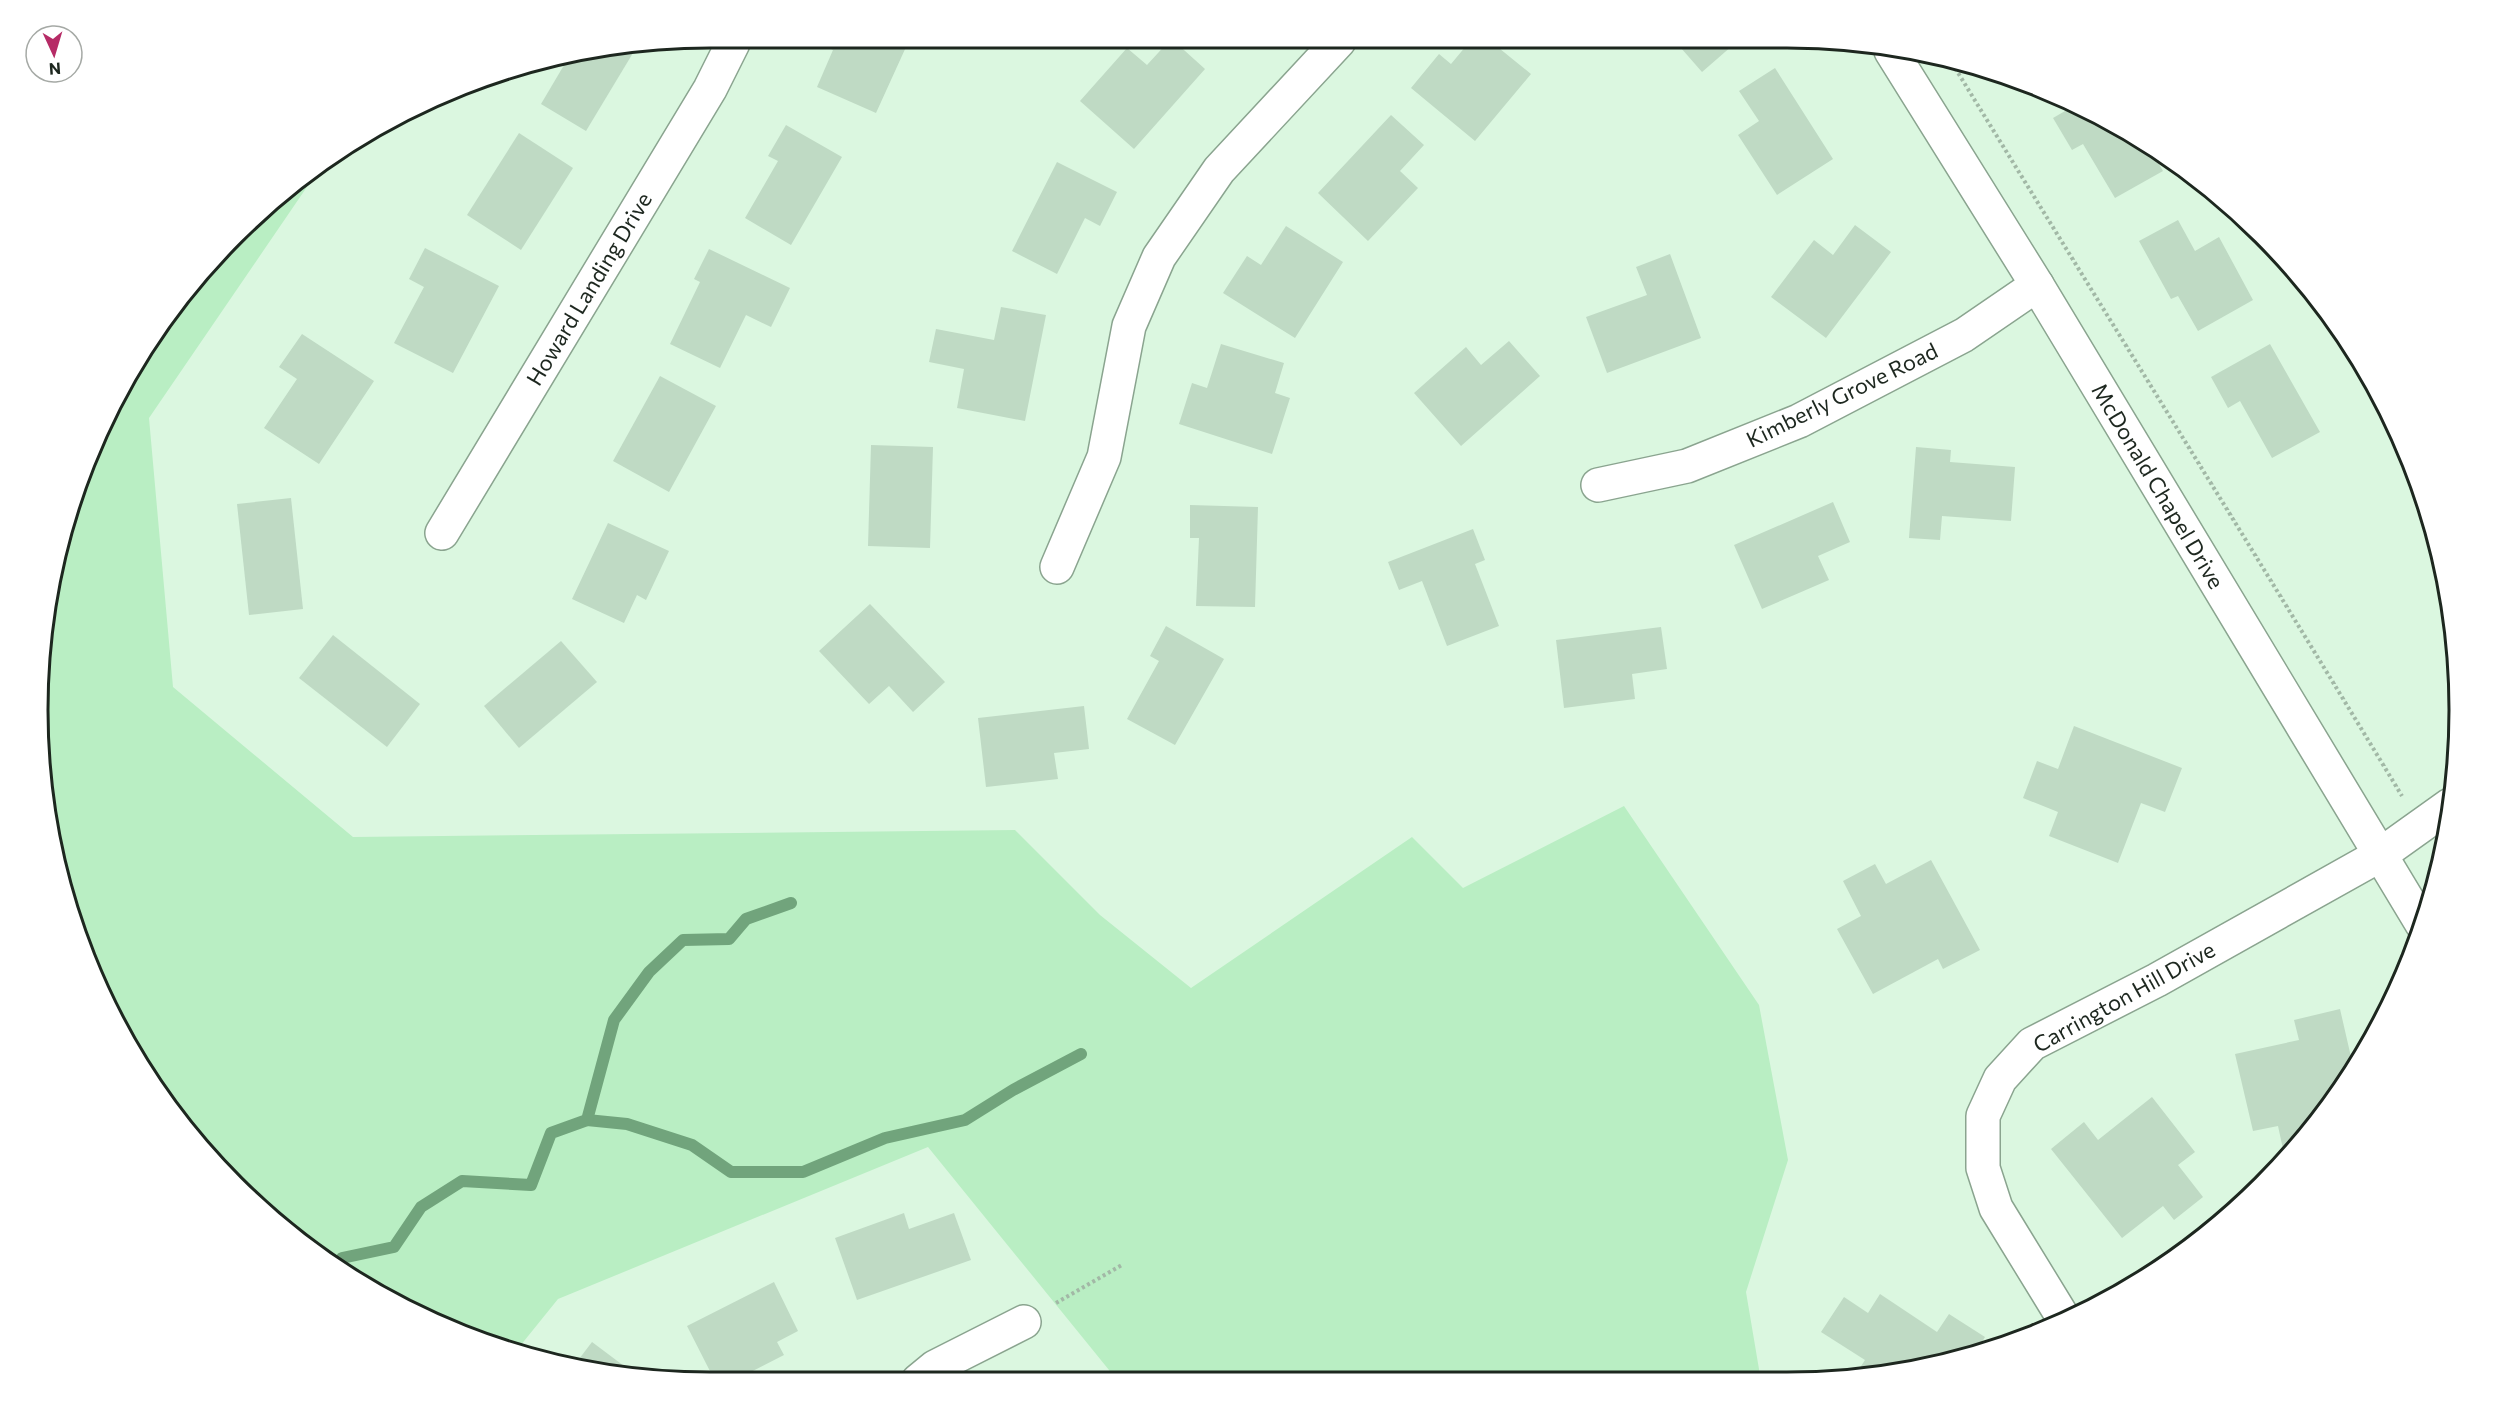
<svg xmlns="http://www.w3.org/2000/svg" width="2497" height="1420" viewBox="0 0 2497 1420" font-family="Commissioner,sans-serif">
<style>
.green{fill:#b9eec3}
.lines{fill:none;stroke-linecap:round;stroke-linejoin:round}
.stream{stroke:#71a47c;stroke-width:12}
.building{fill:#bfdac4}
.minor-casing{stroke:#8aa48f;stroke-width:36}
.path{stroke:#a2b8a6;stroke-width:4;stroke-dasharray:3 3;stroke-linecap:butt}
.minor{stroke:#fff;stroke-width:33}
.labels{text-anchor:middle;stroke-width:5;stroke-linejoin:round;paint-order:stroke}
.street-label{font-size:22px;fill:#1d271f;stroke:#fff}
.rim{fill:none;stroke:#1d271f;stroke-width:3}
</style>
<rect width="100%" height="100%" fill="#dbf7e0"/>
<polygon class="green" points="324,162 149,418 173,687 353,837 1015,830 1100,915 1191,988 1412,837 1463,888 1624,806 1759,1005 1788,1160 1746,1292 1761,1381 1114,1381 1109,1370 928,1147 558,1299 516,1351 493,1347 337,1269 266,1215 177,1120 127,1046 73,926 50,841 38,710 61,536 107,413 151,336 234,235 301,176"/>
<g class="lines">
<g class="stream">
<polyline points="587,1120 627,1124 692,1145 731,1172 803,1172 885,1138 965,1120 1013,1090 1081,1054"/>
<polyline points="338,1270 342,1258 394,1247 421,1207 462,1181 531,1185 551,1133 587,1120 614,1020 649,972 683,940 729,939 746,919 791,903"/>
</g>
</g>
<g class="building">
<polygon points="1740,39 1702,72 1674,40"/>
<polygon points="1471,40 1489,40 1531,74 1475,141 1411,88 1439,54 1451,64"/>
<polygon points="1169,41 1174,41 1205,69 1134,149 1080,101 1127,48 1147,65"/>
<polygon points="894,42 906,47 876,113 817,87 833,50 829,48 832,43"/>
<polygon points="622,43 639,43 586,131 541,104 570,55"/>
<polygon points="1775,68 1833,159 1777,195 1738,135 1759,121 1739,91"/>
<polygon points="2072,107 2147,144 2163,171 2115,198 2083,144 2072,150 2053,118"/>
<polygon points="1391,115 1424,145 1400,171 1418,188 1368,241 1318,193"/>
<polygon points="786,125 842,157 791,245 745,218 778,161 768,156"/>
<polygon points="519,133 573,168 521,250 467,215"/>
<polygon points="1057,162 1117,192 1100,226 1085,218 1057,274 1012,251"/>
<polygon points="2178,220 2195,251 2219,237 2253,300 2198,331 2178,296 2171,299 2139,241"/>
<polygon points="1855,225 1891,252 1826,338 1771,297 1814,240 1833,255"/>
<polygon points="1286,226 1343,262 1295,338 1223,293 1247,256 1261,265"/>
<polygon points="425,248 499,286 453,373 394,343 424,287 409,279"/>
<polygon points="709,249 790,288 771,327 746,315 720,368 670,344 700,282 694,279"/>
<polygon points="1670,254 1701,338 1607,373 1586,317 1647,295 1636,267"/>
<polygon points="1001,307 1046,315 1025,421 957,408 964,369 929,362 936,329 994,340"/>
<polygon points="302,334 374,381 319,464 264,428 297,379 279,367"/>
<polygon points="1509,341 1540,376 1461,446 1414,393 1466,347 1481,365"/>
<polygon points="1221,344 1284,363 1275,393 1290,398 1272,454 1179,424 1192,383 1207,388"/>
<polygon points="2270,344 2320,432 2272,458 2240,401 2228,408 2211,377"/>
<polygon points="660,376 716,406 669,492 613,461"/>
<polygon points="871,445 933,447 930,548 868,546"/>
<polygon points="1916,447 1951,450 1950,462 2015,467 2011,521 1942,516 1940,540 1909,538"/>
<polygon points="291,498 303,609 249,615 237,504"/>
<polygon points="1833,502 1850,542 1818,556 1829,580 1762,609 1734,545"/>
<polygon points="1190,505 1258,507 1255,607 1196,606 1199,538 1190,538"/>
<polygon points="608,523 669,551 646,600 637,595 624,623 572,599"/>
<polygon points="1473,529 1485,560 1475,564 1499,626 1447,646 1422,581 1399,590 1388,562"/>
<polygon points="870,604 945,682 913,712 889,686 869,704 819,651"/>
<polygon points="1166,626 1224,659 1175,745 1127,719 1159,661 1150,656"/>
<polygon points="1661,627 1667,669 1632,674 1635,699 1564,708 1556,640"/>
<polygon points="333,635 420,704 387,747 299,678"/>
<polygon points="561,641 597,682 519,748 484,706"/>
<polygon points="1084,706 1089,749 1054,753 1058,779 986,787 978,718"/>
<polygon points="2074,726 2182,768 2165,812 2141,803 2118,863 2049,836 2058,812 2023,798 2037,761 2058,769"/>
<polygon points="1931,860 1980,950 1943,969 1938,959 1873,994 1837,929 1861,916 1843,881 1875,864 1886,884"/>
<polygon points="2340,1009 2354,1070 2346,1083 2294,1147 2283,1149 2278,1126 2253,1131 2235,1054 2299,1040 2294,1020"/>
<polygon points="2152,1097 2195,1152 2178,1165 2203,1197 2174,1220 2163,1206 2122,1238 2051,1149 2084,1122 2098,1140"/>
<polygon points="904,1213 909,1229 954,1213 971,1260 857,1300 835,1238"/>
<polygon points="774,1282 798,1331 777,1342 784,1355 733,1381 715,1381 687,1326"/>
<polygon points="1880,1294 1937,1332 1949,1314 1985,1337 1975,1353 1854,1377 1865,1360 1821,1332 1844,1297 1868,1313"/>
<polygon points="592,1342 636,1375 576,1363"/>
</g>
<g class="lines">
<g class="minor-casing">
<g id="minor">
<polyline points="1891,51 2037,285 2422,924"/>
<polyline points="1598,485 1687,466 1799,421 1964,335 2037,285"/>
<polyline points="442,533 710,89 733,43"/>
<polyline points="1057,567 1104,457 1129,326 1159,257 1219,170 1339,41"/>
<polyline points="2064,1319 1996,1208 1983,1168 1983,1116 2000,1079 2032,1044 2157,980 2380,855 2450,805"/>
<polyline points="918,1381 935,1367 1024,1322"/>
</g>
</g>
<g class="path">
<path d="M1952 63C2102 308 2254 551 2402 796"/>
<polyline points="1056,1303 1122,1265"/>
</g>
<use href="#minor" class="minor"/>
</g>
<g class="labels">
<g class="street-label">
<text transform="translate(589 289) rotate(-59)" y="8">Howard Landing Drive</text>
<text transform="translate(1842 395) rotate(-26)" y="8">Kimberly Grove Road</text>
<text transform="translate(2158 486) rotate(59)" y="8">McDonald Chapel Drive</text>
<text transform="translate(2124 997) rotate(-29)" y="8">Carrington Hill Drive</text>
</g>
</g>
<path d="M0 0H2497V1420H0ZM710 48H1787A662 662 0 0 1 2449 710V710A662 662 0 0 1 1787 1372H710A662 662 0 0 1 48 710V710A662 662 0 0 1 710 48Z" fill="#fff" fill-rule="evenodd"/>
<path class="rim" d="M710 48H1787A662 662 0 0 1 2449 710V710A662 662 0 0 1 1787 1372H710A662 662 0 0 1 48 710V710A662 662 0 0 1 710 48Z"/>
<g transform="translate(54 54) rotate(176)"><circle r="28" fill="#ffffff" stroke="#a5a9a5" stroke-width="1.5"/>
<path d="M0-4.5L10 22L0 15L-10 22Z" fill="#b62b66"/>
<text y="-9" font-size="16" font-weight="bold" text-anchor="middle" fill="#1d271f">N</text>
</g>
</svg>
